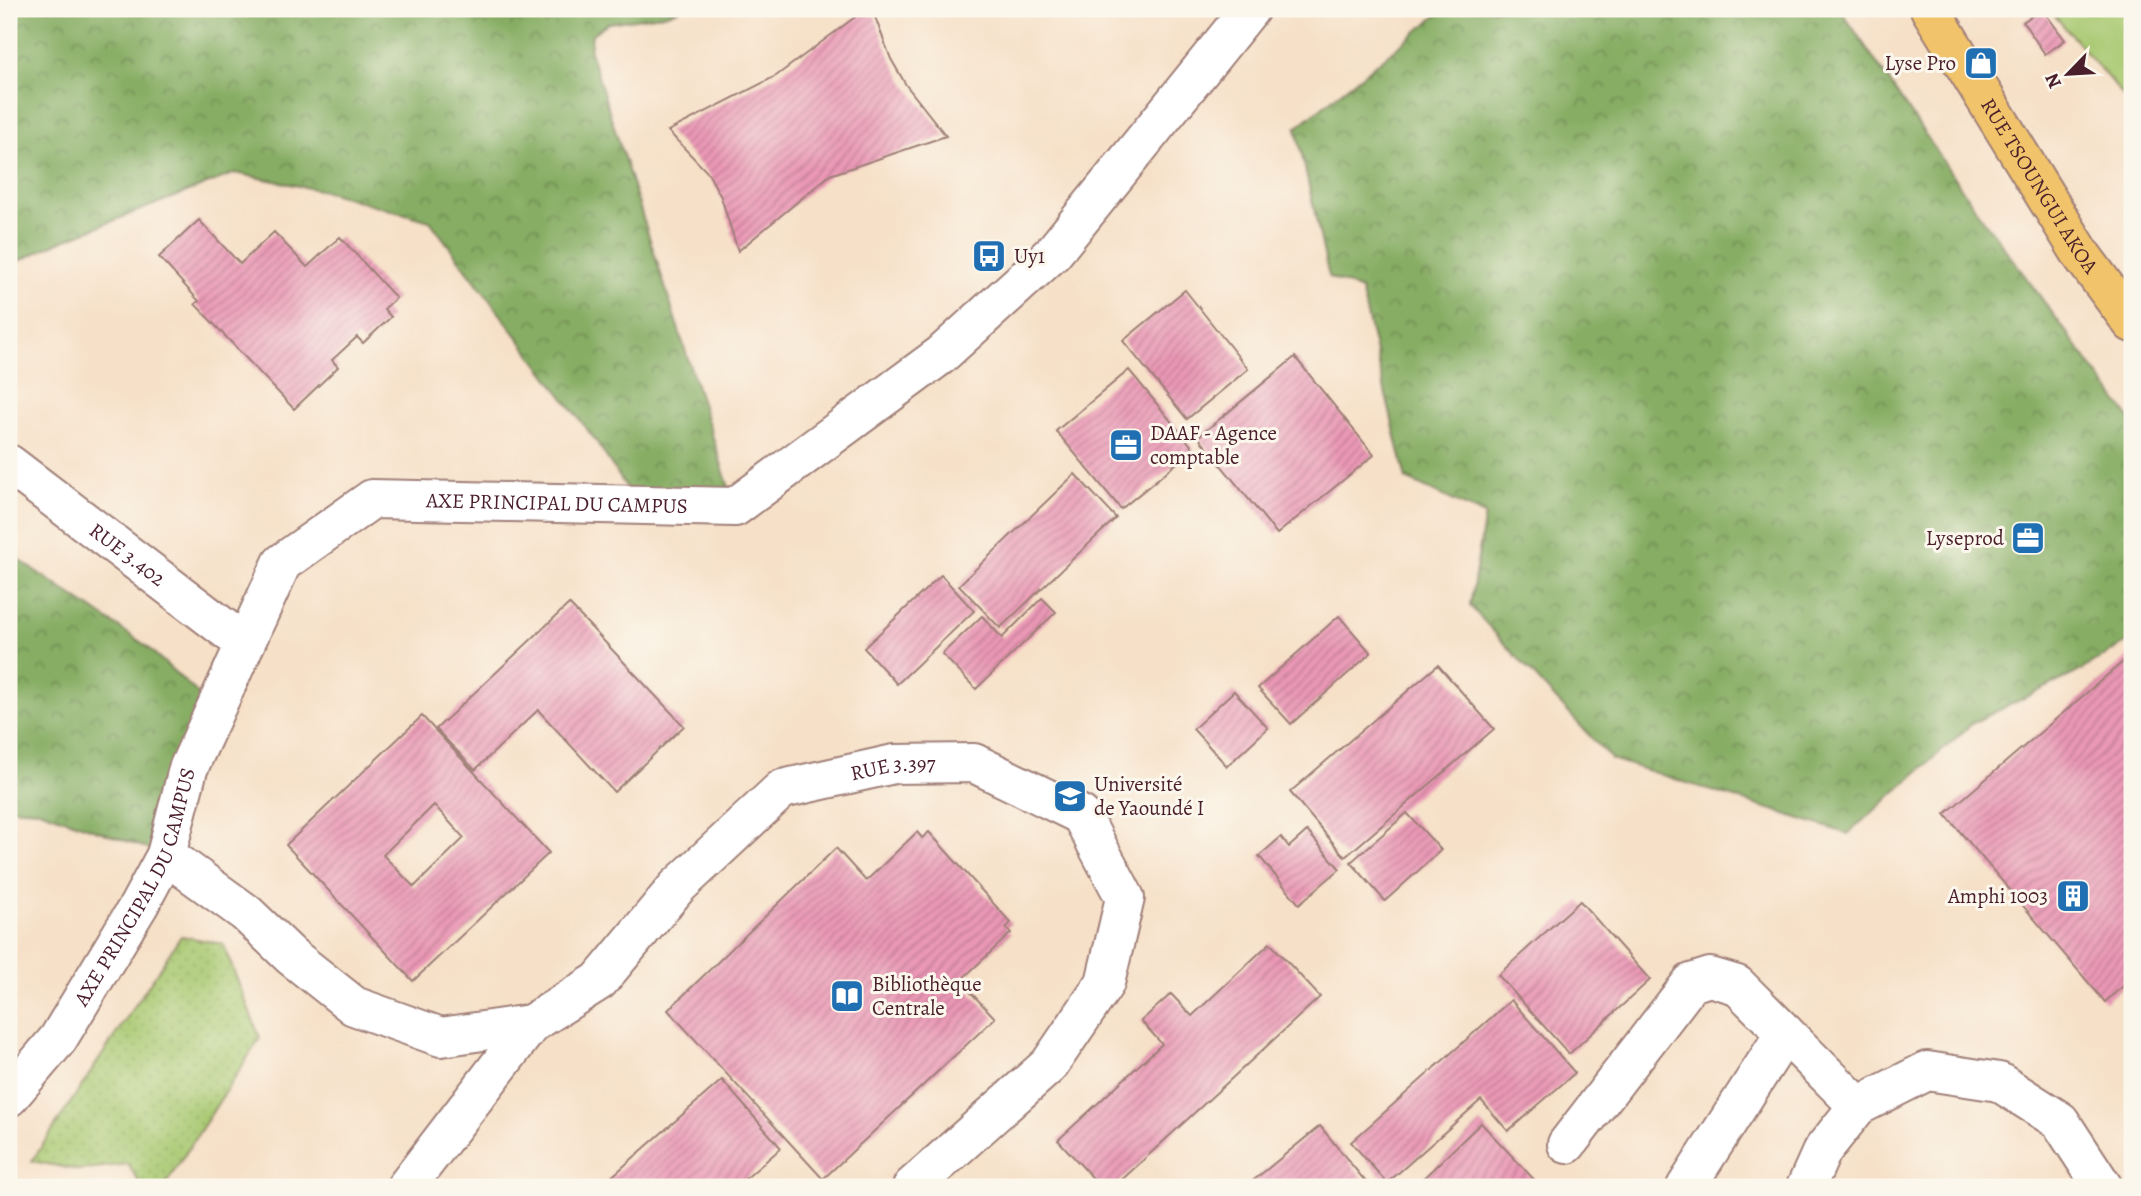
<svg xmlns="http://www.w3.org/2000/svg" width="2141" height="1196" viewBox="0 0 2141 1196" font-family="Alegreya,serif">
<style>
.grass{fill:#a9c972;stroke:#7a744e;stroke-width:2}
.forest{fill:url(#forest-crowns);stroke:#686648;stroke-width:2}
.park{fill:url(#park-dots);stroke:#7a744e;stroke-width:2}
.building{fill:url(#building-hatch);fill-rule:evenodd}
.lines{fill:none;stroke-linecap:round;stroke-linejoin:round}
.minor-casing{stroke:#a08079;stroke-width:42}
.major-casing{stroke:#a08079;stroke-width:42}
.minor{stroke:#fff;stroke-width:38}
.major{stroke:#f1c36a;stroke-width:38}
.labels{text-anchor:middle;stroke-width:6;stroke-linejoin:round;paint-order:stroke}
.poi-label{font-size:21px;fill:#4a1f2b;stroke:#fbf7ec;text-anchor:start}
.street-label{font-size:21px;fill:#4a1f2b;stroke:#fbf7ec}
</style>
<defs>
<pattern id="forest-crowns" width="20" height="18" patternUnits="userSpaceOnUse" patternTransform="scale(1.75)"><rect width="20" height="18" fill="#86ad64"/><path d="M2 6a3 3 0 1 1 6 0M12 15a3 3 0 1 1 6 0" fill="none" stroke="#708c53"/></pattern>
<pattern id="park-dots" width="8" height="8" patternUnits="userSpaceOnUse" patternTransform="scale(1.75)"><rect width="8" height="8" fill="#a9c972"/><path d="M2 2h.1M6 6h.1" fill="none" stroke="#93ac63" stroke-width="1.8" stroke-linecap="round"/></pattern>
<pattern id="building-hatch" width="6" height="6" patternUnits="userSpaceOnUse" patternTransform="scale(1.75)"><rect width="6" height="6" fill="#ea98b5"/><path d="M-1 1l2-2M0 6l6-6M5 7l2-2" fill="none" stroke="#c07b93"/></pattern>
</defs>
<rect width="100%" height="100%" fill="#fbf7ec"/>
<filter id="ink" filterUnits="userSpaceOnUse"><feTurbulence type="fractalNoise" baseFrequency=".0143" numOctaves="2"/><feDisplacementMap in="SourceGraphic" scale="14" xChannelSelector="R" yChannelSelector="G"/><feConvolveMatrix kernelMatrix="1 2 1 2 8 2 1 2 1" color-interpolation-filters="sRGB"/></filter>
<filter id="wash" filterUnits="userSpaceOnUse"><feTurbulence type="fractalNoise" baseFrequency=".00686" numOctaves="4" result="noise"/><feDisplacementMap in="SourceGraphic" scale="28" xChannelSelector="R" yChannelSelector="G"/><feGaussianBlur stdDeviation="1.57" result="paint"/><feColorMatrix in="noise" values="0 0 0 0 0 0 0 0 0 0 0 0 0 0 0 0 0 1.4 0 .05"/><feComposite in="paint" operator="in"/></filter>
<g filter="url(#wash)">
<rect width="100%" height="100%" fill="#f6e0c7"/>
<polygon class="grass" points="2049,9 2132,9 2132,106"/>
<g class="forest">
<polygon points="9,9 680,9 668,14 608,23 592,34 590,51 735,507 637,504 596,441 430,221 324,191 235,173 59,242 9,266"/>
<polygon points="1445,9 1840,9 1977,211 2132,421 2132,639 2076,673 1974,722 1848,834 1611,759 1470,606 1485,515 1406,479 1361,290 1329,277 1296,128"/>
<polygon points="9,553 145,645 215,709 166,855 39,810 9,808"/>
</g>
<polygon class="park" points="181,936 223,944 260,1038 164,1187 142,1187 128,1164 78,1170 32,1161"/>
<g id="blocks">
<g class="building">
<polygon points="866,9 872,9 891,59 906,85 946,136 830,175 738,251 721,197 708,173 668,131 776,76"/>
<polygon points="2042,9 2065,40 2045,54 2023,22"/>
<polygon points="199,220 240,264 274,232 307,267 340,237 396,298 384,309 391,317 363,343 357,337 332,360 338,367 294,409 195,304 199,301 159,257"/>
<polygon points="1185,290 1248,369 1187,419 1123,341"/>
<polygon points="1295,357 1374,455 1277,534 1198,437"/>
<polygon points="1129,370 1194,449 1121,509 1056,431"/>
<polygon points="1075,474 1116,518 1000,628 959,585"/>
<polygon points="941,575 974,611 897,684 864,648"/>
<polygon points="1042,598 1056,612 976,689 942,654 982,616 1002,638"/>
<polygon points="569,604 684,726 614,792 538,710 475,770 436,729"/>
<polygon points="1339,616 1371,653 1291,724 1258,688"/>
<polygon points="2132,654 2132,978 2105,1002 1945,814"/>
<polygon points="1438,665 1494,729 1345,857 1290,792"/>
<polygon points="1234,691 1268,728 1227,766 1193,729"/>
<path d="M422 716 549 853 413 981 286 845ZM434 805 464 838 414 887 383 855Z"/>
<polygon points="1407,813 1441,850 1385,901 1351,862"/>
<polygon points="1307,831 1340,869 1299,904 1259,856 1281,837 1289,847"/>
<polygon points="917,832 922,838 929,832 1011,923 1006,928 1011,933 960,981 995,1018 823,1179 668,1010 836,848 866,881"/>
<polygon points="9,867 16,867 10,902 9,902"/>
<polygon points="1580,901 1650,980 1569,1054 1498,975"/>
<polygon points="1270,943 1320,997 1114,1187 1101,1187 1058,1140 1162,1044 1141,1021 1171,994 1192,1016"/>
<polygon points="1511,1000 1575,1073 1508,1131 1481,1100 1387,1183 1351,1142"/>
<polygon points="722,1080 781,1148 736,1187 600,1187"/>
<polygon points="1481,1123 1541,1187 1414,1187"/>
<polygon points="1320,1126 1370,1187 1252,1187 1249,1184"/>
</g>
</g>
</g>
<g filter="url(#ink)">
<use href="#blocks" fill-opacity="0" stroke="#a08079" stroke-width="2"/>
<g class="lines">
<g class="minor-casing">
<g id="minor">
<path id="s1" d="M9 464 245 644"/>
<polyline points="166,855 246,913 291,956 354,1006 441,1037 531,1024"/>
<path id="s2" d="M9 1097 58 1039 139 905 166 855 188 769 282 563 372 499 735 507 941 355 1053 253 1250 9"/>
<polyline points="1567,1144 1691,983 1710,977 1737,985 1858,1106"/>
<path id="s3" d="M406 1187 531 1024 599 981 677 887 782 789 894 764 974 763 1081 815 1125 898 1105 983 1049 1065 912 1187"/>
<polyline points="1686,1187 1785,1033"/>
<polyline points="1806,1187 1822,1151 1858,1106 1927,1071 1999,1082 2060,1121 2103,1187"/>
</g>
</g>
<g class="major-casing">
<g id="major">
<path id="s4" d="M1930 9 2083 257 2132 323"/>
</g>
</g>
<use href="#minor" class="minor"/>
<use href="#major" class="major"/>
</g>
</g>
<defs>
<g id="shop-square" transform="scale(1.75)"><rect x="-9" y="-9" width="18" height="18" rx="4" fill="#1f6fb2" stroke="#fbf7ec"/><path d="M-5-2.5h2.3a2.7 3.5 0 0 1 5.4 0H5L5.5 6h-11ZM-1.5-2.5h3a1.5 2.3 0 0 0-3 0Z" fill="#fff"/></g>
<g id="bus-square" transform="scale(1.75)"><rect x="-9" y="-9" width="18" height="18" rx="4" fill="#1f6fb2" stroke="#fbf7ec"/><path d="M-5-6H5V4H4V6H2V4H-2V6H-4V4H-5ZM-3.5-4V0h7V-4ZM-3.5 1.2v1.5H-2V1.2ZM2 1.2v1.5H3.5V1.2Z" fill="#fff"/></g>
<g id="office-square" transform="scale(1.75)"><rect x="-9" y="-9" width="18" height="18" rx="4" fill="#1f6fb2" stroke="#fbf7ec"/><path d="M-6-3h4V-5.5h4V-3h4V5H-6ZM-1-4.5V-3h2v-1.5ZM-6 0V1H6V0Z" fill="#fff"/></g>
<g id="university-square" transform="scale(1.75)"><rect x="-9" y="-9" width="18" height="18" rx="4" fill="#1f6fb2" stroke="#fbf7ec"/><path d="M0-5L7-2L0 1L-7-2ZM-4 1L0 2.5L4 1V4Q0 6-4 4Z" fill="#fff"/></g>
<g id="building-square" transform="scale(1.75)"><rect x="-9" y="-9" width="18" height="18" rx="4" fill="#1f6fb2" stroke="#fbf7ec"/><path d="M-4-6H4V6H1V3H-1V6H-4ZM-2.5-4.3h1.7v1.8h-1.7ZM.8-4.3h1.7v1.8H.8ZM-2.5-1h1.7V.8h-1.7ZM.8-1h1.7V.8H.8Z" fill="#fff"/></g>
<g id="library-square" transform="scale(1.75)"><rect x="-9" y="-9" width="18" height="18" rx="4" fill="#1f6fb2" stroke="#fbf7ec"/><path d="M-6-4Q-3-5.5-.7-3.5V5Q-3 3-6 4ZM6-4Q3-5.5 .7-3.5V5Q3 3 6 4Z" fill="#fff"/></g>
</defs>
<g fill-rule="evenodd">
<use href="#shop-square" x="1981" y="63"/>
<use href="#bus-square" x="989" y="256"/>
<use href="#office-square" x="1126" y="445"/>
<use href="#office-square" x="2028" y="538"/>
<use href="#university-square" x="1070" y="796"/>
<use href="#building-square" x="2073" y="896"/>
<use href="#library-square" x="847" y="996"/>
</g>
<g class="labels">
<g class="poi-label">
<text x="1956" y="70" text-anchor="end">Lyse Pro</text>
<text x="1014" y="263">Uy1</text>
<text x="1150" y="440">DAAF - Agence<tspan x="1150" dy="24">comptable</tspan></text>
<text x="2004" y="545" text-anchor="end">Lyseprod</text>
<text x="1094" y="791">Université<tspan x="1094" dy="24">de Yaoundé I</tspan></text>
<text x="2048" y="903" text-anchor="end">Amphi 1003</text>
<text x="872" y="991">Bibliothèque<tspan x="872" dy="24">Centrale</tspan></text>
</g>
<g class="street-label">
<text dy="7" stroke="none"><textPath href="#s4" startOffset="208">RUE TSOUNGUI AKOA</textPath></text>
<text dy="7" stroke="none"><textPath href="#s2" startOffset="900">AXE PRINCIPAL DU CAMPUS</textPath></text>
<text dy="7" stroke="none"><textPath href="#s1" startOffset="149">RUE 3.402</textPath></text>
<text dy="7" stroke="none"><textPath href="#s3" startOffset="665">RUE 3.397</textPath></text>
<text dy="7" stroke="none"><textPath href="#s2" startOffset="248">AXE PRINCIPAL DU CAMPUS</textPath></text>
</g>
</g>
<rect width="2141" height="1196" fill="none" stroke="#fbf7ec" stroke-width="35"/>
<g transform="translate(2068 74) rotate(245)" stroke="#fbf7ec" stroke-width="5" paint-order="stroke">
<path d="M0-5L12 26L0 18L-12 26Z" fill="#4a1f2b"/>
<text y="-10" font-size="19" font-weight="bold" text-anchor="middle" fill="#4a1f2b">N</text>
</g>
</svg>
